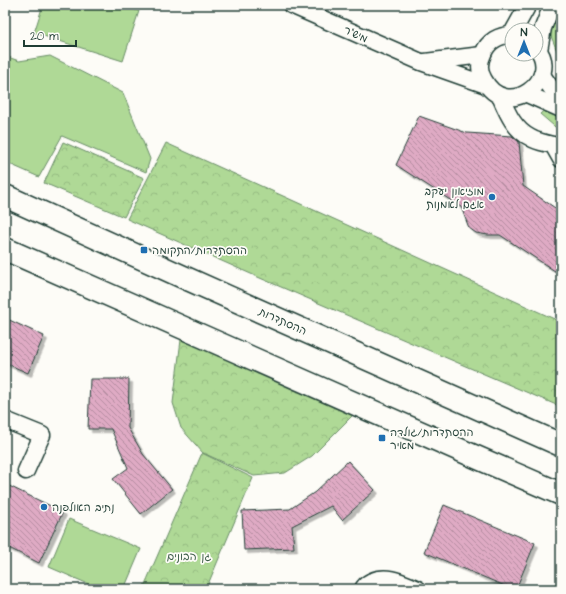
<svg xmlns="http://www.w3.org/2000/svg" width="566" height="594" viewBox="0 0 566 594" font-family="'Architects Daughter','Playpen Sans Hebrew',sans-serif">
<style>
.grass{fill:#afd996;stroke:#678b65}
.park{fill:url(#park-crowns);stroke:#678b65}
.building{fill:url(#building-back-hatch);stroke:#1f3d34;filter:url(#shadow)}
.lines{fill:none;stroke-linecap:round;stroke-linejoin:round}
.street-casing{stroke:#1f3d34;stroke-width:19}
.secondary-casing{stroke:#1f3d34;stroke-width:25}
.street{stroke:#fdfcf7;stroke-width:16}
.secondary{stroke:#fdfcf7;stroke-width:22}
.poi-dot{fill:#1f6fb2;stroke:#fdfcf7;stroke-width:1.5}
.labels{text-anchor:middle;stroke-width:3.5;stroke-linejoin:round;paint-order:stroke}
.street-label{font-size:11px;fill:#1f3d34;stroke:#fdfcf7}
.poi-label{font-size:11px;fill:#1f3d34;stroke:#fdfcf7;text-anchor:start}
.park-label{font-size:11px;fill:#3c5c48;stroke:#fdfcf7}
</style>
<defs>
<pattern id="park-crowns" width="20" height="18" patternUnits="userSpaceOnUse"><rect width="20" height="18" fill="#afd996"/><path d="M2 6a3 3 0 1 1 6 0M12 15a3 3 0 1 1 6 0" fill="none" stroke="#96bb82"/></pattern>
<pattern id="building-back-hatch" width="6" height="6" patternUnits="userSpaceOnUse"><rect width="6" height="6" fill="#dfaac4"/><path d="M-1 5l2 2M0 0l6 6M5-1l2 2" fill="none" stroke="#b48ca0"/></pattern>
<filter id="shadow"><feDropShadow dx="3.5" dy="3.5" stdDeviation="0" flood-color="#0004"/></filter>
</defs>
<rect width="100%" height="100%" fill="#fdfcf7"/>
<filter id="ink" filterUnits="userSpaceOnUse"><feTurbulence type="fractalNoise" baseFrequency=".025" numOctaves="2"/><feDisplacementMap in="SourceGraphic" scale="8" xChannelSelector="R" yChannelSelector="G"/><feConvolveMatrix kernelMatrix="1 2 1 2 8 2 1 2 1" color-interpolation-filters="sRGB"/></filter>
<g filter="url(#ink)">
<g class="grass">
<polygon points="43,5 119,5 139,11 123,61 34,33"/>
<polygon points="560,5 561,5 561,61 549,31"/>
<polygon points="5,56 19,61 50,56 123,93 150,159 146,172 62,136 39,177 5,162"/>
<polygon points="561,95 561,132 540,114"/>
<polygon points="69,519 141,549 124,589 100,589 49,567"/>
</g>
<g class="park">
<polygon points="63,142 144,178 124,217 44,183"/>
<polygon points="166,143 561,322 561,407 260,278 127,219"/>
<polygon points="182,332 357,411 312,456 285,473 254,476 203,453 181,428 173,403"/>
<polygon points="202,453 253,478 206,589 143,589"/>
</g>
<g class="building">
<polygon points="419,116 467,133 512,136 519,142 523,186 561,212 561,275 500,235 488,235 476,233 469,228 461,207 396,165"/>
<polygon points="5,318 44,336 28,373 5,363"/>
<polygon points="90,379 129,379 128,428 143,454 172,489 141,514 113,479 128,468 111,429 88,429"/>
<polygon points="348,461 375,490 342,520 331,506 292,526 294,548 244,550 242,511 290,509 315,492"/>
<polygon points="5,484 63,512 39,563 5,546"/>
<polygon points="444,505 535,543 516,589 512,589 424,552"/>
</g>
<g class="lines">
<g class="street-casing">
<g id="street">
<polyline points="291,5 421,62 486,85"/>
<polyline points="514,30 528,5"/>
<path d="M512 35C499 35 488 41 483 54 479 62 479 72 484 80 506 122 564 79 536 47"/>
<polyline points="539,50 543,28 552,5"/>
<polyline points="425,62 482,55"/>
<polyline points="542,75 561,102"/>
<polyline points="527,94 561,109"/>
<path d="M500 96C507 112 514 130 531 138 537 142 546 143 553 145L561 159"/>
<polyline points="5,420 42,435 26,471"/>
<path d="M363 589C365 584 368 583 372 581 388 574 403 583 418 589"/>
</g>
</g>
<g class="secondary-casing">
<g id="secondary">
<polyline points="5,196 181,276 561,445"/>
<polyline points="5,249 469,454 561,494"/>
</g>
</g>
<use href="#street" class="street"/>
<use href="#secondary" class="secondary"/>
</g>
</g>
<g class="poi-dot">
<circle cx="492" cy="197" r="4"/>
<rect x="140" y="246" width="8" height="8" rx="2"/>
<rect x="378" y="434" width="8" height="8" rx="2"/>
<circle cx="44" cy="507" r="4"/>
</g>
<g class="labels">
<g class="street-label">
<text transform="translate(356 34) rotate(24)" y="4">מיש"ר</text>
<text transform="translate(283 321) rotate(24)" y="4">ההסתדרות</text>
</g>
<g class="poi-label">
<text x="484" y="195" text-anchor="end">מוזיאון יעקב<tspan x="484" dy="13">אגם לאמנות</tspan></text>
<text x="152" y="254">ההסתדרות/התקומה</text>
<text x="390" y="436">ההסתדרות/גולדה<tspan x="390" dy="13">מאיר</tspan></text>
<text x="52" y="511">נתיב האולפנה</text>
</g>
<g class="park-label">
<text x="189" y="560">גן הבונים</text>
</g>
</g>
<rect width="566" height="594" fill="none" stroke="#fdfcf7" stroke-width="20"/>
<rect x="10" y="10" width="546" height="574" fill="none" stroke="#1f3d34" stroke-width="1.5" filter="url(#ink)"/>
<g transform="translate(524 42)"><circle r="19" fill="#fdfcf7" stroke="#a4b0a9"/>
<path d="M0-3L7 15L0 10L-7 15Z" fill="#1f6fb2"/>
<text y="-6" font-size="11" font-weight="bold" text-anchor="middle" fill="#1f3d34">N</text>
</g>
<path d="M24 40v6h52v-6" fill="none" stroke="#1f3d34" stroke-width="2"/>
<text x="30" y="40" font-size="12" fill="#1f3d34" stroke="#fdfcf7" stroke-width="3" paint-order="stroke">20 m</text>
</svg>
